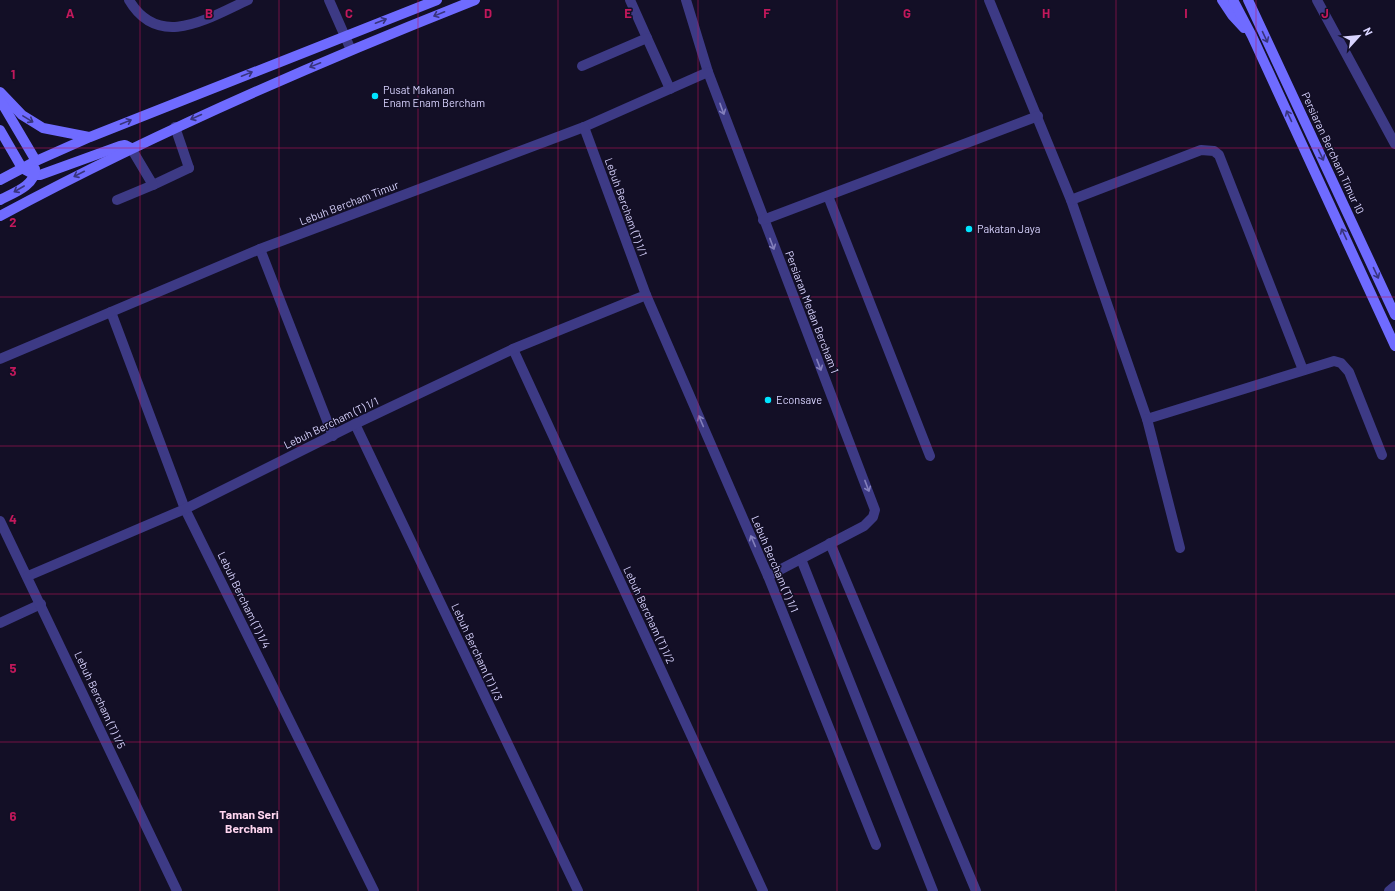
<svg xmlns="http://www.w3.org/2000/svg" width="1395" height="891" viewBox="0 0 1395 891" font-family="Barlow,sans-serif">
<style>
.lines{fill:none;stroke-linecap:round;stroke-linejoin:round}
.lane{stroke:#3d3a85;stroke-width:10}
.street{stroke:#3d3a85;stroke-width:10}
.secondary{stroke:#6f6bff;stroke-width:10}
.oneway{stroke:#38347d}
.oneway2{stroke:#837fbc}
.grid{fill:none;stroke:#c2185b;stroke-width:1;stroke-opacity:0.55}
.poi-dot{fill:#00e5ff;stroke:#130f26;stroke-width:1.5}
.labels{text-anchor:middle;stroke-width:3;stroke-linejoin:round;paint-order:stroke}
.poi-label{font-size:11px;fill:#d9d4ff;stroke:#130f26;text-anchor:start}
.street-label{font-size:11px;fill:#d9d4ff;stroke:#130f26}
.neighbourhood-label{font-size:12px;font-weight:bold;fill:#ffd6f0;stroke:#130f26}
.grid-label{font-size:13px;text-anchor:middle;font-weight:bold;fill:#c2185b;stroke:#130f26;stroke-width:3;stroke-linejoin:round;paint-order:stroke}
</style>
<rect width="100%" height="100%" fill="#130f26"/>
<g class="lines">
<g class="lane">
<polyline points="630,0 647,38"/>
<polyline points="582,66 647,38 670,89"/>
<polyline points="153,185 189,168"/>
<polyline points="828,196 930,456"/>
<polyline points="117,200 153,185 131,148"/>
<polyline points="830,543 976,891"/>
<polyline points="801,559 933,891"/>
<polyline points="0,623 41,604"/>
<polyline points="1389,891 1395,886"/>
</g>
<g class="street">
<path d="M129 0C159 51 210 17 248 0"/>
<polyline points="329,0 351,50"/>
<polyline points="686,0 708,72 875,510 873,517 864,526 768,576"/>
<polyline points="989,0 1071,200 1147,419 1334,361 1341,363 1349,372 1382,455"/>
<polyline points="1317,0 1395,144"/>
<polyline points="175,127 189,168"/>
<polyline points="1071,200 1201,150 1214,151 1219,155 1303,370"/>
<polyline points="763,220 1038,116"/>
<polyline points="260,249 333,436"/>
<polyline points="646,295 768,576 876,845"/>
<polyline points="111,312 185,509 374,891"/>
<polyline points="513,349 763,891"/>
<polyline points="0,359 260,249 584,127 708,72"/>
<polyline points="1147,419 1180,548"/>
<polyline points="355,424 578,891"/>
<polyline points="0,521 177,891"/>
<polyline points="28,576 185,509 355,424 513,349 646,295 584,127"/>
</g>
<g class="secondary">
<polyline points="1222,0 1232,15 1244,28"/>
<polyline points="1233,0 1252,36 1395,346"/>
<polyline points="1248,0 1395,315"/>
<polyline points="0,92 22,115 43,128 89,137"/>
<polyline points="0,100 36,161"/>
<polyline points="0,130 22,168"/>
<polyline points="22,168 35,175 40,175 120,146 125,145 131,148"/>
<polyline points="0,180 36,161 90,137 437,0"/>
<path d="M0 200C13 193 35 186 35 169"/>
<path d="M0 216C154 133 313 64 475 0"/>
</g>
</g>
<defs><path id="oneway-shaft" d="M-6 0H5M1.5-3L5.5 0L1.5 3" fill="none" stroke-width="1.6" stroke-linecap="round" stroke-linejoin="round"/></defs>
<g class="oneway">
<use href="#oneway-shaft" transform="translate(439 14) rotate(158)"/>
<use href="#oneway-shaft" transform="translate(381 21) rotate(-21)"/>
<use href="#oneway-shaft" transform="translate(1265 37) rotate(65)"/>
<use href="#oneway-shaft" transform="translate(315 65) rotate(158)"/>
<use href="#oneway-shaft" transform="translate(247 74) rotate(-22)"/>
<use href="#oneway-shaft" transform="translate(1289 116) rotate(-115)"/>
<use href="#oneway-shaft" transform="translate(196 117) rotate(156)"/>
<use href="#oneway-shaft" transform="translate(28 119) rotate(31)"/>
<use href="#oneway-shaft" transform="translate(126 122) rotate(-22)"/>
<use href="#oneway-shaft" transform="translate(1321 155) rotate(65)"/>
<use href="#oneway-shaft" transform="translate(79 174) rotate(153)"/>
<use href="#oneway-shaft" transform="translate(19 189) rotate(150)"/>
<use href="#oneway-shaft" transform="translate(1344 234) rotate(-115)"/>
<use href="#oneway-shaft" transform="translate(1376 273) rotate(65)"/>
</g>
<g class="oneway2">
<use href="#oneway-shaft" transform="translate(722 109) rotate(70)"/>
<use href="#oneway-shaft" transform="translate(772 244) rotate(69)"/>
<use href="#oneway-shaft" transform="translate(819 365) rotate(69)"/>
<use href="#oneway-shaft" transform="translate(701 421) rotate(-113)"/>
<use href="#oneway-shaft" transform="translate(867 486) rotate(69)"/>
<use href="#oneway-shaft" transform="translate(753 541) rotate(-113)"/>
</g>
<path class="grid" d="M140 0V891M279 0V891M418 0V891M558 0V891M698 0V891M837 0V891M976 0V891M1116 0V891M1256 0V891M0 148H1395M0 297H1395M0 446H1395M0 594H1395M0 742H1395"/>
<g class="poi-dot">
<circle cx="375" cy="96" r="4"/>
<circle cx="969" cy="229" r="4"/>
<circle cx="768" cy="400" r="4"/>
</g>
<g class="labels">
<g class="poi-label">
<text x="383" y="94">Pusat Makanan<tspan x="383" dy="13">Enam Enam Bercham</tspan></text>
<text x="977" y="233">Pakatan Jaya</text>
<text x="776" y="404">Econsave</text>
</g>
<g class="street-label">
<text transform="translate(1333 153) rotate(65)" y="4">Persiaran Bercham Timur 10</text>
<text transform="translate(349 203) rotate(-21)" y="4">Lebuh Bercham Timur</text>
<text transform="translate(626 207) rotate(70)" y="4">Lebuh Bercham (T) 1/1</text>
<text transform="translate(812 312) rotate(69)" y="4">Persiaran Medan Bercham 1</text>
<text transform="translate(331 423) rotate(-26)" y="4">Lebuh Bercham (T) 1/1</text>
<text transform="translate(775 564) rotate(67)" y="4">Lebuh Bercham (T) 1/1</text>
<text transform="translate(244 600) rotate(64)" y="4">Lebuh Bercham (T) 1/4</text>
<text transform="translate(649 615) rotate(65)" y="4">Lebuh Bercham (T) 1/2</text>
<text transform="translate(477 652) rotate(65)" y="4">Lebuh Bercham (T) 1/3</text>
<text transform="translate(100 700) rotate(65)" y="4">Lebuh Bercham (T) 1/5</text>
</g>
<g class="neighbourhood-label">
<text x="249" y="819">Taman Seri<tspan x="249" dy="14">Bercham</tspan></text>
</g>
</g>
<g class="grid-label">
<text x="70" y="18">A</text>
<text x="209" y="18">B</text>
<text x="349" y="18">C</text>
<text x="488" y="18">D</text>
<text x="628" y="18">E</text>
<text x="767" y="18">F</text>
<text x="907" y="18">G</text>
<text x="1046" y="18">H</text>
<text x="1186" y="18">I</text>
<text x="1325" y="18">J</text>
<text x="13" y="79">1</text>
<text x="13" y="227">2</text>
<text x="13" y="376">3</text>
<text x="13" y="524">4</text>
<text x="13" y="673">5</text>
<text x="13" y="821">6</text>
</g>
<g transform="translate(1359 36) rotate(63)" stroke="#130f26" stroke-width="3" paint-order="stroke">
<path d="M0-3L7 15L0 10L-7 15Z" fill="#d9d4ff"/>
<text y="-6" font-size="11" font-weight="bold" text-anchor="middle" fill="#d9d4ff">N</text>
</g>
</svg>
